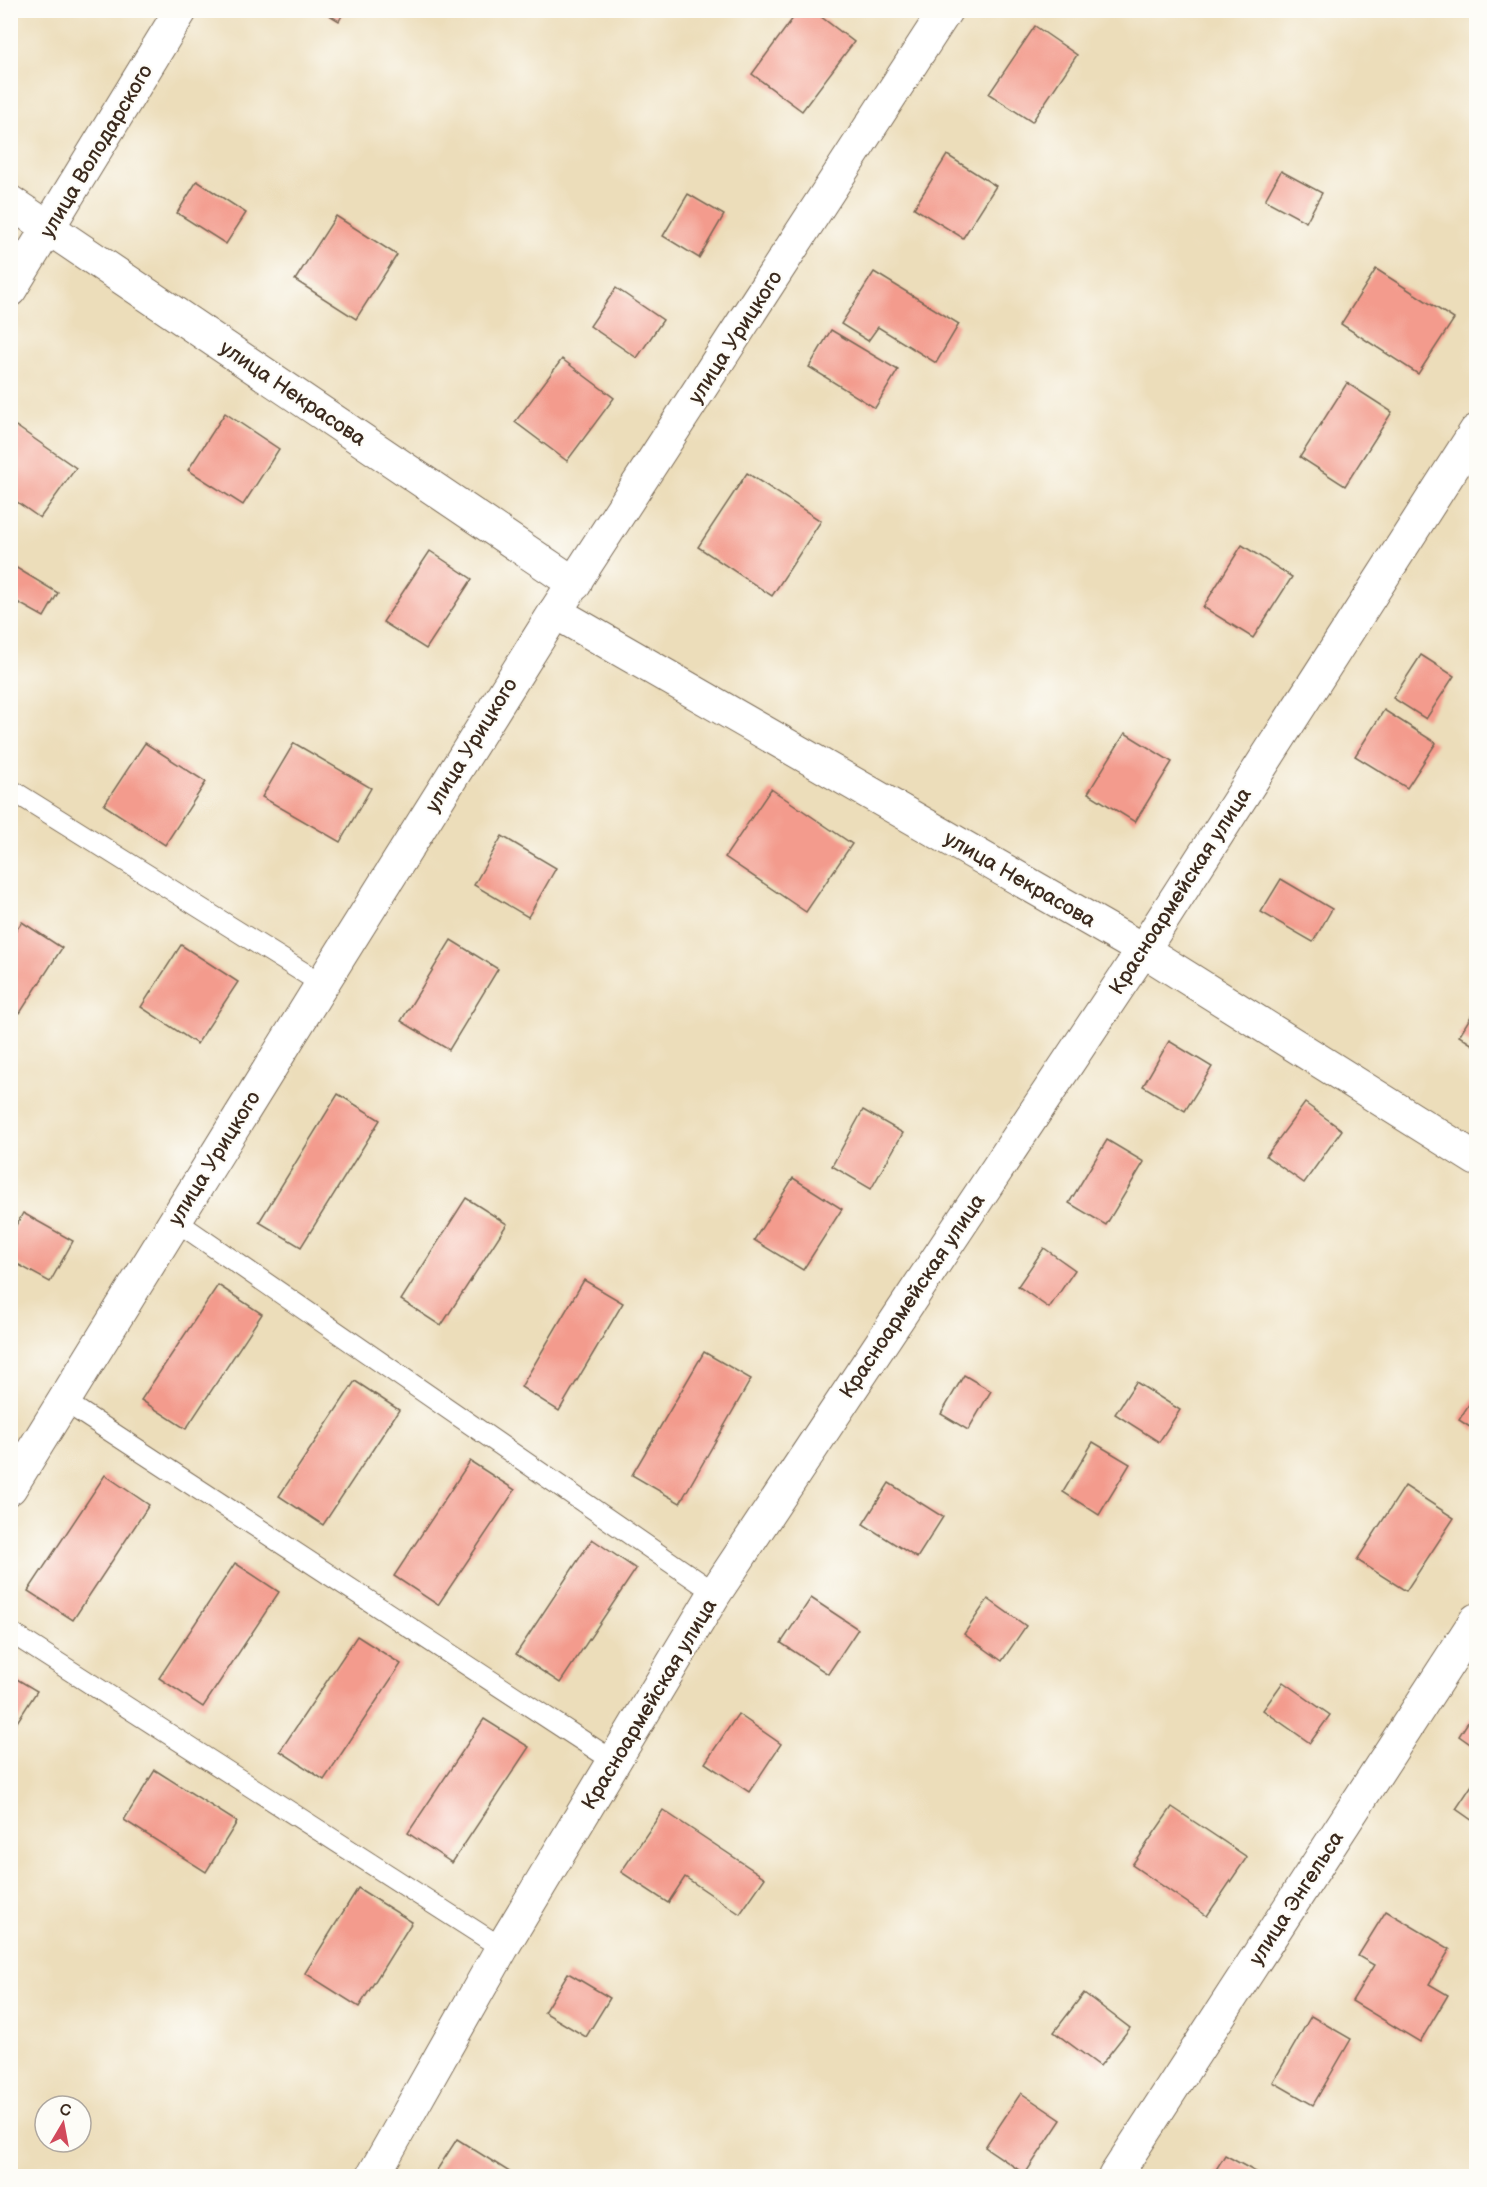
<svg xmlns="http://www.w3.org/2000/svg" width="1487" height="2187" viewBox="0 0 1487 2187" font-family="'Balsamiq Sans',sans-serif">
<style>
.building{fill:#f39b8d}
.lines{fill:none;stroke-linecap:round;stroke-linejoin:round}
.lane-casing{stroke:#796955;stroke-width:22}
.street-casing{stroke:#796955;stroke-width:35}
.lane{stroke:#fff;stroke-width:20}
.street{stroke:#fff;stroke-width:33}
.labels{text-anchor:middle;stroke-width:4.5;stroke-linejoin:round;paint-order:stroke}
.street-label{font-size:21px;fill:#3b2a1e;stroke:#fdfcf7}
</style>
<rect width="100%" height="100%" fill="#fdfcf7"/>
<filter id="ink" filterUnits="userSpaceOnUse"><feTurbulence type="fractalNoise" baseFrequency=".0167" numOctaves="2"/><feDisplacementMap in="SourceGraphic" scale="12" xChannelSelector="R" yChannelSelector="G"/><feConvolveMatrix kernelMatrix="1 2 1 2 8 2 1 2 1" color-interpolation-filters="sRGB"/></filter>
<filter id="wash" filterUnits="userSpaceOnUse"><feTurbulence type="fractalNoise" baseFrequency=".008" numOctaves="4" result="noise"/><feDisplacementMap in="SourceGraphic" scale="24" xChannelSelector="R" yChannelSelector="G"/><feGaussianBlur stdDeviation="1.35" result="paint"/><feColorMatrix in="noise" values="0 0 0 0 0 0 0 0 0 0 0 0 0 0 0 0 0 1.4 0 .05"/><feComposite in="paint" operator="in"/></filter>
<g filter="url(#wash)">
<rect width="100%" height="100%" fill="#ecddba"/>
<g id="blocks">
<g class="building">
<polygon points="321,10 345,10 339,21"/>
<polygon points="799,10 812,10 854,42 802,111 752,74"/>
<polygon points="1035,26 1077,55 1032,122 989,94"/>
<polygon points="947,155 996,186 963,238 914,208"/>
<polygon points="1281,171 1322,193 1306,222 1265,200"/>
<polygon points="197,181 246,213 226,244 177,213"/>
<polygon points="688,194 724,215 699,258 663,236"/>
<polygon points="336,216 397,255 356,319 295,280"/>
<polygon points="1376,269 1454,319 1418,374 1341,324"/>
<polygon points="874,272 959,324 936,363 878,327 868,341 841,324"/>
<polygon points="616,288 663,320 637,358 590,326"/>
<polygon points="831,330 898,370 875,408 809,367"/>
<polygon points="562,359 614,398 567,461 515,422"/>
<polygon points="1347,383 1392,412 1345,486 1300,457"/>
<polygon points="225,413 279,449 243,505 188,470"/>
<polygon points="16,426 76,468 40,518 10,497 10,434"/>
<polygon points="747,473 821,521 772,596 698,547"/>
<polygon points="1242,545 1292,577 1253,638 1203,607"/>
<polygon points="430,551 472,579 426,649 383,622"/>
<polygon points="10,564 58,593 44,617 10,598"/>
<polygon points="1421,655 1454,676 1426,719 1393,698"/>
<polygon points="1384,710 1436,743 1407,788 1355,756"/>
<polygon points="1125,733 1172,762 1135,822 1088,793"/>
<polygon points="145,743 206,782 165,845 104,805"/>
<polygon points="294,743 371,788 340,842 262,797"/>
<polygon points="771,789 852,844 806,912 725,857"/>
<polygon points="502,836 556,868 528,917 474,885"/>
<polygon points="1281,879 1332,909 1313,942 1261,912"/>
<polygon points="22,922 62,948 20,1013 10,1007 10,939"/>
<polygon points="451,940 498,969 449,1050 401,1021"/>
<polygon points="181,945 238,982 197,1044 141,1007"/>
<polygon points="1476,1008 1476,1047 1459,1036"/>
<polygon points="1169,1041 1212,1067 1185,1111 1143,1086"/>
<polygon points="338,1094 380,1120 301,1247 259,1222"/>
<polygon points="1305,1103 1342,1130 1304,1183 1266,1156"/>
<polygon points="863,1110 903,1133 871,1189 832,1166"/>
<polygon points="1107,1140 1144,1162 1106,1225 1069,1203"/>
<polygon points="793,1178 842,1209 803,1270 754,1240"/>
<polygon points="466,1198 507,1224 441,1326 401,1300"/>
<polygon points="23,1213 73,1241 50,1282 10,1260 10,1236"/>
<polygon points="1044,1248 1075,1270 1049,1308 1018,1286"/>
<polygon points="584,1280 623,1303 559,1411 521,1387"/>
<polygon points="218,1285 262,1314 186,1429 141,1400"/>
<polygon points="704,1352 751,1379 680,1503 632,1475"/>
<polygon points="964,1375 991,1391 968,1430 941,1414"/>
<polygon points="355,1381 399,1410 323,1525 279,1496"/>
<polygon points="1136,1382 1180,1410 1159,1442 1115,1414"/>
<polygon points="1476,1393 1476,1431 1459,1420"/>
<polygon points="1093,1442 1130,1464 1099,1515 1063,1492"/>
<polygon points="470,1461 515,1490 438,1605 394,1576"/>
<polygon points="105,1475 149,1505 73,1620 28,1591"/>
<polygon points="889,1483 943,1517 917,1558 863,1524"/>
<polygon points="1405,1486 1454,1518 1406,1591 1357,1560"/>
<polygon points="592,1539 636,1569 560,1683 516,1654"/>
<polygon points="235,1563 279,1592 203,1707 159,1678"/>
<polygon points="811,1598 858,1629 828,1674 781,1643"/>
<polygon points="988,1599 1026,1626 1002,1661 964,1634"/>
<polygon points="357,1636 401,1664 324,1780 280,1751"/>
<polygon points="10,1675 37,1691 10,1733"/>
<polygon points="1283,1682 1330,1715 1310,1743 1263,1710"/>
<polygon points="1474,1713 1476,1715 1476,1748 1459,1736"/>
<polygon points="738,1714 781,1744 749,1792 705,1763"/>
<polygon points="484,1719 529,1747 452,1863 408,1833"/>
<polygon points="155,1770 237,1822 206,1872 124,1820"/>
<polygon points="1476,1779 1476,1823 1456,1809"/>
<polygon points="1172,1807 1247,1857 1207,1916 1132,1865"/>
<polygon points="663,1810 765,1878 740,1914 685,1877 668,1903 621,1872"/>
<polygon points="358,1888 412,1922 359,2007 305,1973"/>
<polygon points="1386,1911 1450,1949 1429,1984 1448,1995 1420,2042 1352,2001 1374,1965 1358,1956"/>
<polygon points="568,1973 610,1998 586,2037 544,2012"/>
<polygon points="1084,1993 1130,2028 1100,2066 1054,2032"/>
<polygon points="1311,2016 1351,2039 1313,2105 1273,2082"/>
<polygon points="1021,2093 1061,2120 1025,2174 985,2147"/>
<polygon points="457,2139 516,2176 433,2176"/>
<polygon points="1225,2155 1263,2176 1212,2176"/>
</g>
</g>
</g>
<g filter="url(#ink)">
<use href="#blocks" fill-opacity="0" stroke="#796955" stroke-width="1.5"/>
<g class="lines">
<g class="lane-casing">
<g id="lane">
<polyline points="10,789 322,984"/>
<polyline points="176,1221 715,1593"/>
<polyline points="64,1401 615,1762"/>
<polyline points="10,1632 502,1948"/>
</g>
</g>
<g class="street-casing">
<g id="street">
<polyline points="10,202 575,584"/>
<polyline points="10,290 181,10"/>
<polyline points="555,612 1143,950 1476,1159"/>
<polyline points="10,1488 322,984 555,612 946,10"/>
<polyline points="373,2176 502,1948 715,1593 1143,950 1476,431"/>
<polyline points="1115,2176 1476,1620"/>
</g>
</g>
<use href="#lane" class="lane"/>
<use href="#street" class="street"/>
</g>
</g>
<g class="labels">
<g class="street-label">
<text transform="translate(96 151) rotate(-59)" y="7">улица Володарского</text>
<text transform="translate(735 337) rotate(-57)" y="7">улица Урицкого</text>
<text transform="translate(293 393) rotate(34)" y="7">улица Некрасова</text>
<text transform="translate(471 745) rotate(-58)" y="7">улица Урицкого</text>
<text transform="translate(1020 879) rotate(30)" y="7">улица Некрасова</text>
<text transform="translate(1180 891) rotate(-57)" y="7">Красноармейская улица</text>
<text transform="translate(214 1158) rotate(-58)" y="7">улица Урицкого</text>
<text transform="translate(912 1296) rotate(-56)" y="7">Красноармейская улица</text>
<text transform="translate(649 1704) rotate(-59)" y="7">Красноармейская улица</text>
<text transform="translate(1296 1898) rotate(-57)" y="7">улица Энгельса</text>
</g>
</g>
<rect width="1487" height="2187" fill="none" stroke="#fdfcf7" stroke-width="36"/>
<g transform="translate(63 2124) rotate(10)"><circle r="28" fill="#fdfcf7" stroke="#afa8a0" stroke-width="1.5"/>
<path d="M0-4.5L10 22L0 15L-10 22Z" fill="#d1495b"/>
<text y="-9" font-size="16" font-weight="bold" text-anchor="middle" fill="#3b2a1e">С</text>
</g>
</svg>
